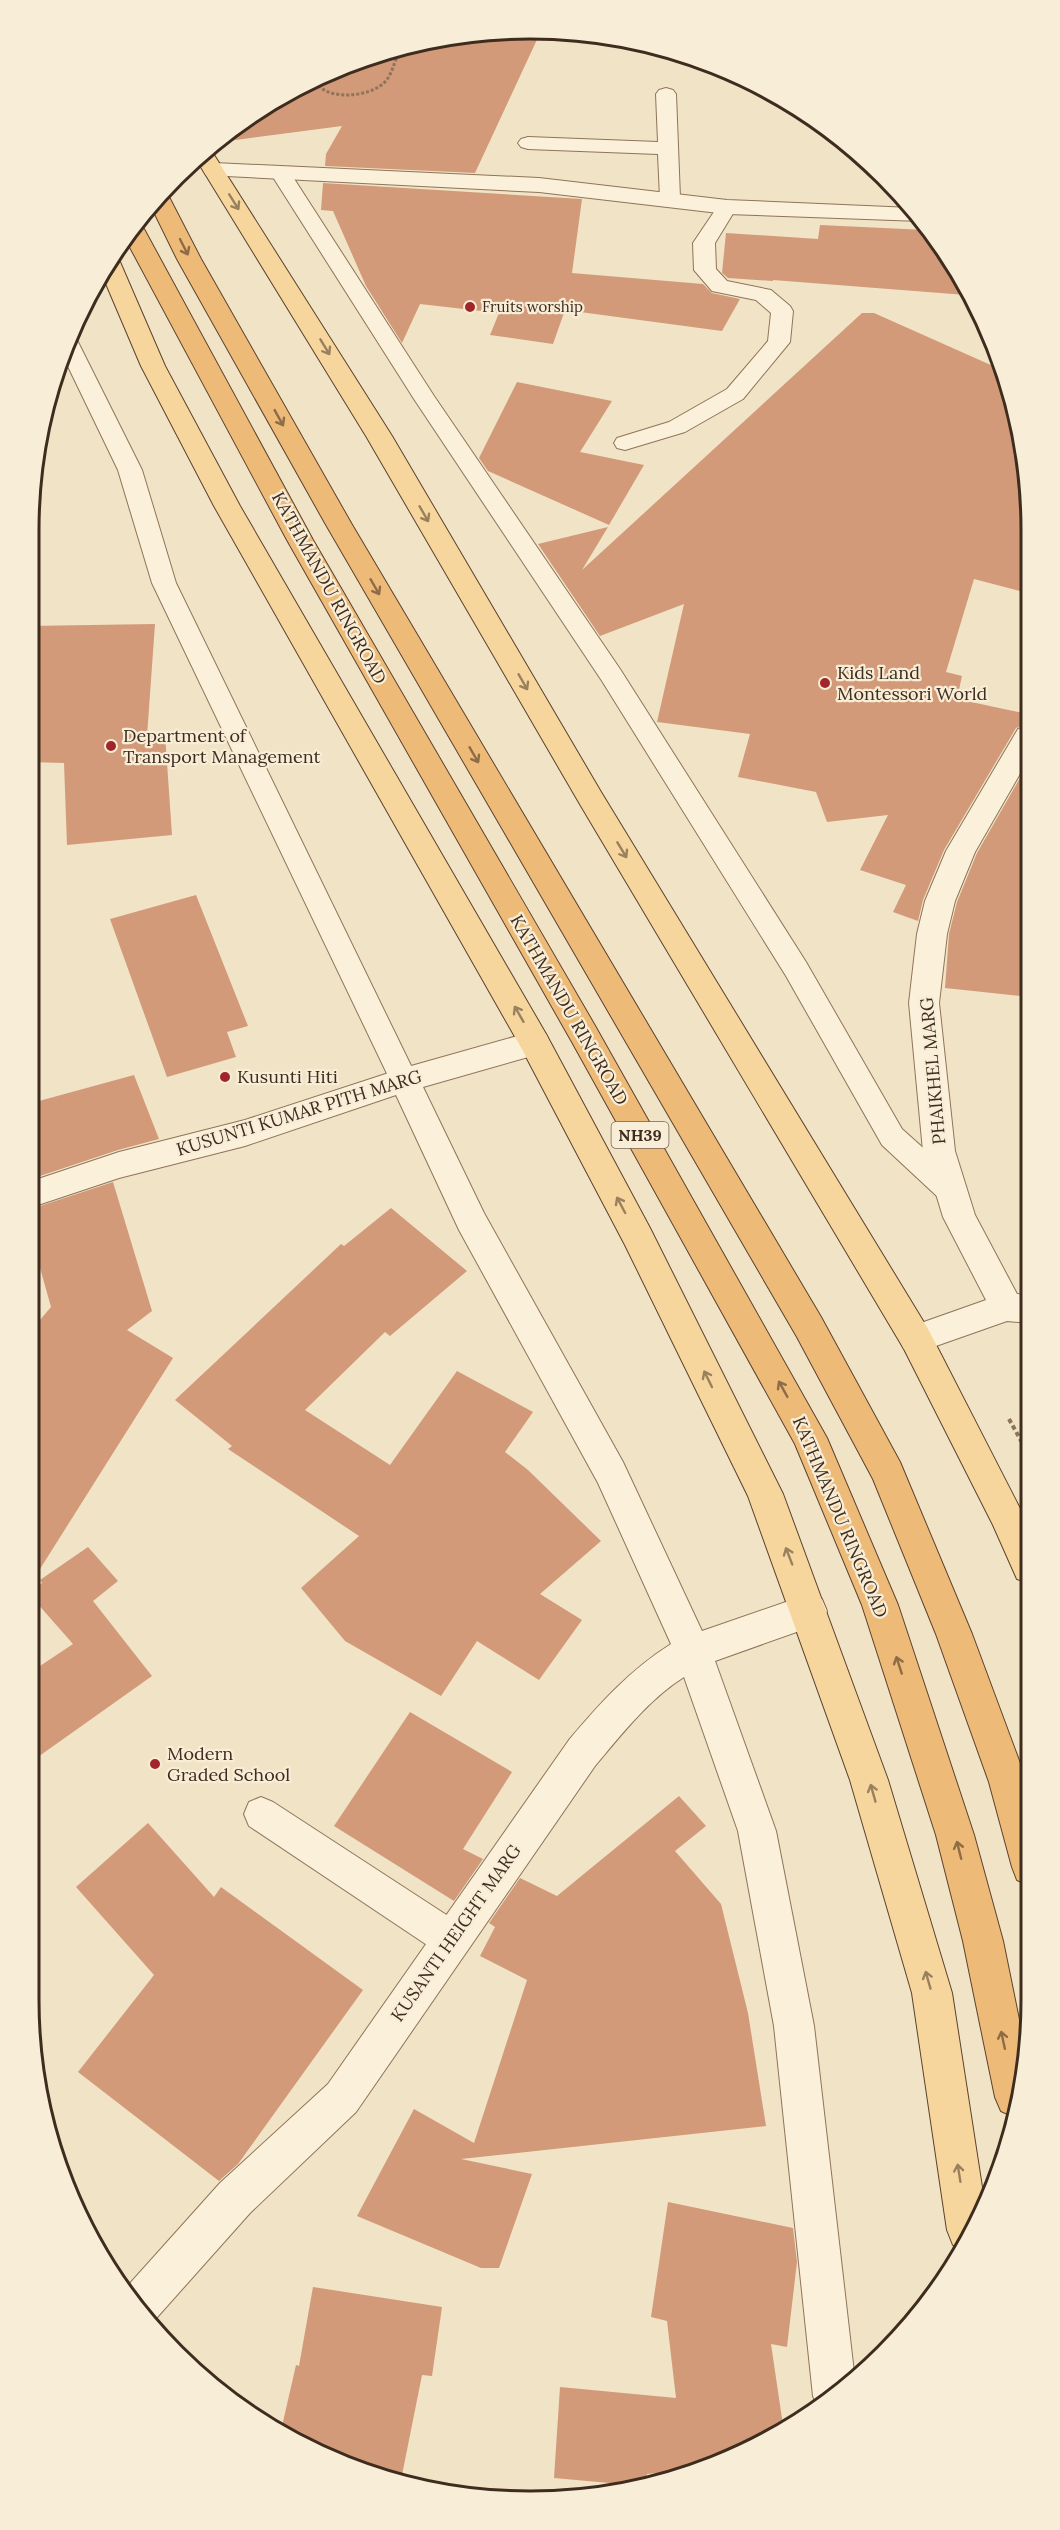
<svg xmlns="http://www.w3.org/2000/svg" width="1060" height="2530" viewBox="0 0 1060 2530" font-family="Lora,serif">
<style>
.building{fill:#d29a79}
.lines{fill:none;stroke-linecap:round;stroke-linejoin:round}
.service-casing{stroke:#8e745a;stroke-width:2}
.minor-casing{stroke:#8e745a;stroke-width:2}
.primary-casing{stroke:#5c422e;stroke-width:2}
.trunk-casing{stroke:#5c422e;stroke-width:2}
.path-far1{stroke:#8e745a;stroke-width:3;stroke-dasharray:3 2;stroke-linecap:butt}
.path{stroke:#8e745a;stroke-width:4;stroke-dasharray:4.5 3;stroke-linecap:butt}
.service{fill:#fbf0da;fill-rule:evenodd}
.minor{fill:#fbf0da;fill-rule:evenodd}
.primary{fill:#f6d69c;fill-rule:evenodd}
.trunk{fill:#eeba77;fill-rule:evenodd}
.oneway{stroke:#9a815e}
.oneway2{stroke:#8d6c47}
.poi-dot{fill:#a2252c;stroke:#f8edd6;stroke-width:2}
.labels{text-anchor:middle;stroke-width:4.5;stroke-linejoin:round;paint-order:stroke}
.far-poi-label{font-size:15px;fill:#3e2c1f;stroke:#f8edd6;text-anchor:start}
.shield{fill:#f8edd6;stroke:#766656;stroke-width:1.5}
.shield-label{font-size:16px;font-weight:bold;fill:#3e2c1f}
.street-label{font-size:18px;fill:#3e2c1f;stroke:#f8edd6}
.poi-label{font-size:18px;fill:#3e2c1f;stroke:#f8edd6;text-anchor:start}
.rim{fill:none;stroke:#3e2c1f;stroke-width:3}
</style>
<rect width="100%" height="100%" fill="#f1e3c6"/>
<g class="building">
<polygon points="497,30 541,31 475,173 325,166 326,154 342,126 213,143 225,132 309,80 401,46"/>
<polygon points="323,183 582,199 572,273 703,284 712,293 740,299 722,331 565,310 553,344 490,335 499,313 420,304 402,343 366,286 333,211 321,210"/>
<polygon points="820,225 926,230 966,295 773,280 773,281 728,278 722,273 726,233 818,239"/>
<polygon points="862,313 874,313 1002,370 1027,464 1028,593 974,579 946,672 962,676 957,699 1028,714 1028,724 1016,728 944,850 923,900 918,921 893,912 906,885 860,870 888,815 827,822 816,792 738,777 750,734 657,722 684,604 600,636 538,544 608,527 582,570"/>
<polygon points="517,382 612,401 580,452 644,465 609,525 488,471 479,458"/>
<polygon points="155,624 147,736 165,734 172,835 67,845 64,763 28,762 28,626"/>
<polygon points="1028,764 1029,997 945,988 949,934 957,902 977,853"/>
<polygon points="196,895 248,1026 227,1032 236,1057 167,1077 110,919"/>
<polygon points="134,1075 159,1139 118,1150 28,1180 28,1104"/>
<polygon points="113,1182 152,1311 127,1330 173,1358 28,1588 28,1334 51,1307 28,1225 28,1210"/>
<polygon points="391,1208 467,1271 390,1336 385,1332 305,1410 390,1465 457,1371 533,1412 505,1452 528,1470 601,1541 540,1594 582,1620 539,1680 477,1641 441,1696 345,1641 301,1588 359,1536 228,1449 232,1446 175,1400 341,1244 344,1246"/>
<polygon points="88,1547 118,1581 93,1601 152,1676 28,1764 28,1674 73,1644 29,1594 42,1583 40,1580"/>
<polygon points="410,1712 512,1772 463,1849 483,1859 454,1901 334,1826"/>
<polygon points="679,1796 706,1826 675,1851 721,1904 748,2013 766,2126 461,2159 532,2174 499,2268 481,2268 357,2216 414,2109 474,2143 527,1980 480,1956 495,1927 489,1923 520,1878 557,1896"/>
<polygon points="148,1823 214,1897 221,1887 363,1990 238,2164 219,2181 78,2072 154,1975 76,1887"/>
<polygon points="668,2202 793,2228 797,2262 787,2347 771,2344 784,2432 686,2470 647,2474 646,2485 643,2486 554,2478 560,2387 676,2398 667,2321 651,2317"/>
<polygon points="313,2287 442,2307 432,2376 422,2375 401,2480 280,2435 296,2365 299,2366"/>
</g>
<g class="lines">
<g class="service-casing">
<g id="service">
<polygon points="666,88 673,90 676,94 680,198 677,202 670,204 663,202 660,198 658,154 528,149 521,147 518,143 521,139 528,137 658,142 656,94 659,90"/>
<polygon points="281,168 288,170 291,174 434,396 620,669 806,962 902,1129 960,1181 965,1190 960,1199 950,1202 940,1199 882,1145 786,976 602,681 414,399 271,174 274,170"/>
<polygon points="727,201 734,203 737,207 715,243 716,269 727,281 771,290 790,306 793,311 790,342 743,399 685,432 625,450 617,448 614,443 617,438 669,422 727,389 768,341 771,313 756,300 712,291 694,270 693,243 720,203"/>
<polygon points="70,336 75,337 78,342 142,470 176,583 418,1080 414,1088 404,1091 394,1088 390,1080 152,583 118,470 62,354"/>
<polygon points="261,1797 273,1802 465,1927 470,1940 465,1953 452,1958 439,1953 249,1826 244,1814 249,1802"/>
</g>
</g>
<g class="minor-casing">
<g id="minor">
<polygon points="214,163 539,178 727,200 912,208 921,221 727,214 539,192 206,175 203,170 206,165"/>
<polygon points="1028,726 1028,760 975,852 955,901 947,934 939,1003 955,1151 975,1215 1017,1294 1030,1295 1030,1323 1007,1321 916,1353 904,1349 899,1339 904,1329 986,1300 943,1217 923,1151 909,1003 917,934 925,901 946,851 1018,729"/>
<path d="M535 1031 546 1034 550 1043 546 1052 423 1087 484 1213 623 1462 702 1631 809 1594 822 1599 827 1611 822 1623 715 1661 776 1831 814 2026 855 2381 818 2408 813 2396 774 2026 738 1831 684 1677C648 1700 622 1734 595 1766L356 2112 250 2213 152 2323 149 2325 124 2290 220 2183 328 2084 569 1740C600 1703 630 1670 671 1644L598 1483 459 1230 396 1095 245 1146 119 1178 29 1208V1182L119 1152 245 1120 404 1068Z"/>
</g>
</g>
<g class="primary-casing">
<g id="primary">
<polygon points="209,147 392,436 601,792 928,1329 1030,1528 1030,1583 1017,1579 993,1525 904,1349 581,806 366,436 196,159"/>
<polygon points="112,256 120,262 165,366 240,506 546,1034 650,1228 783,1494 888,1780 952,1993 984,2200 959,2247 953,2245 947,2230 912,1993 850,1780 748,1496 625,1245 523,1051 214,506 141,366 101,272"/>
</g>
</g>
<g class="trunk-casing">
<g id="trunk">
<polygon points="163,190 168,195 201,259 351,523 821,1317 900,1462 972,1634 1027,1782 1031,1796 1031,1886 1017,1880 1012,1867 989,1782 936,1634 873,1479 797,1337 325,523 177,259 150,204"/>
<polygon points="136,223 144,229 313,540 594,1024 827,1438 898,1605 974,1835 1003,1941 1024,2044 1012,2116 1001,2111 995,2097 963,1941 936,1835 862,1605 795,1444 572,1042 287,540 125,238"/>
</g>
</g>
<path class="path-far1" d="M311 79C316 83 320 88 326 91 343 99 377 95 388 78 395 67 395 54 406 45"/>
<polyline class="path" points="1009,1419 1030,1457"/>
<use href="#service" class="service"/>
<use href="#minor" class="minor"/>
<use href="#primary" class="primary"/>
<use href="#trunk" class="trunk"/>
</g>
<defs><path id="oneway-shaft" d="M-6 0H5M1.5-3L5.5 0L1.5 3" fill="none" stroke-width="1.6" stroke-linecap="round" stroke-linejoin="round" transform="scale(1.5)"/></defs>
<g class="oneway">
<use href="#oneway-shaft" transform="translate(234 202) rotate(58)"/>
<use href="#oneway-shaft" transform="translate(325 347) rotate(59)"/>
<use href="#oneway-shaft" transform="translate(424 514) rotate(60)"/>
<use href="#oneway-shaft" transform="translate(523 682) rotate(60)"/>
<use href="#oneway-shaft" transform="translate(622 850) rotate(59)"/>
<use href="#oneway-shaft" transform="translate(519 1014) rotate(-120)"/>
<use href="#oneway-shaft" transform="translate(621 1205) rotate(-118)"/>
<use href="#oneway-shaft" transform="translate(708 1379) rotate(-116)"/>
<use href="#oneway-shaft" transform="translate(789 1556) rotate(-111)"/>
<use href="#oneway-shaft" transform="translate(873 1793) rotate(-106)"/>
<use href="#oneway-shaft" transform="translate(928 1980) rotate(-106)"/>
<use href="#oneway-shaft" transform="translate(959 2173) rotate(-99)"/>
</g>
<g class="oneway2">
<use href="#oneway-shaft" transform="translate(184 247) rotate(63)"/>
<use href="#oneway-shaft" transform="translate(279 418) rotate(61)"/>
<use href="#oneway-shaft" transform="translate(375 587) rotate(60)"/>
<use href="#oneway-shaft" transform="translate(474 755) rotate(60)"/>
<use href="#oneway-shaft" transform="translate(783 1389) rotate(-119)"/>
<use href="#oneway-shaft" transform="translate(899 1665) rotate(-108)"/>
<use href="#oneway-shaft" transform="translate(959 1850) rotate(-104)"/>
<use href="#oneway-shaft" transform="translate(1003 2040) rotate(-102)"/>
</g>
<g class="poi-dot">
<circle cx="470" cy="307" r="6"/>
<circle cx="825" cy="683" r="6"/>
<circle cx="111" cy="746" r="6"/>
<circle cx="225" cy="1077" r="6"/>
<circle cx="155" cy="1764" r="6"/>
</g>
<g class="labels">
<g class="far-poi-label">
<text x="482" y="312">Fruits worship</text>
</g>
<rect class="shield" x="611.5" y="1122" width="57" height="26" rx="4.5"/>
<g class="shield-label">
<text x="640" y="1141">NH39</text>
</g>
<g class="street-label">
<text transform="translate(329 588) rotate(61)" y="6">KATHMANDU RINGROAD</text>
<text transform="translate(569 1010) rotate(60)" y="6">KATHMANDU RINGROAD</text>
<text transform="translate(933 1071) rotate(-95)" y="6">PHAIKHEL MARG</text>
<text transform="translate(299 1113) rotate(-17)" y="6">KUSUNTI KUMAR PITH MARG</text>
<text transform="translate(840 1517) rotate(67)" y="6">KATHMANDU RINGROAD</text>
<text transform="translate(456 1933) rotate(-55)" y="6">KUSANTI HEIGHT MARG</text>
</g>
<g class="poi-label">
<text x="837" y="679">Kids Land<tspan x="837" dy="21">Montessori World</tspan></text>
<text x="123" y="742">Department of<tspan x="123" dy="21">Transport Management</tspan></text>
<text x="237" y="1083">Kusunti Hiti</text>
<text x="167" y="1760">Modern<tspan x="167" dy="21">Graded School</tspan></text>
</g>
</g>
<path d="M0 0H1060V2530H0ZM530 39H530A491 491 0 0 1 1021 530V2000A491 491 0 0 1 530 2491H530A491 491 0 0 1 39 2000V530A491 491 0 0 1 530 39Z" fill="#f8edd6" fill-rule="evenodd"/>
<path class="rim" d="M530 39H530A491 491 0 0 1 1021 530V2000A491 491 0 0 1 530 2491H530A491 491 0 0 1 39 2000V530A491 491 0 0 1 530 39Z"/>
</svg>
